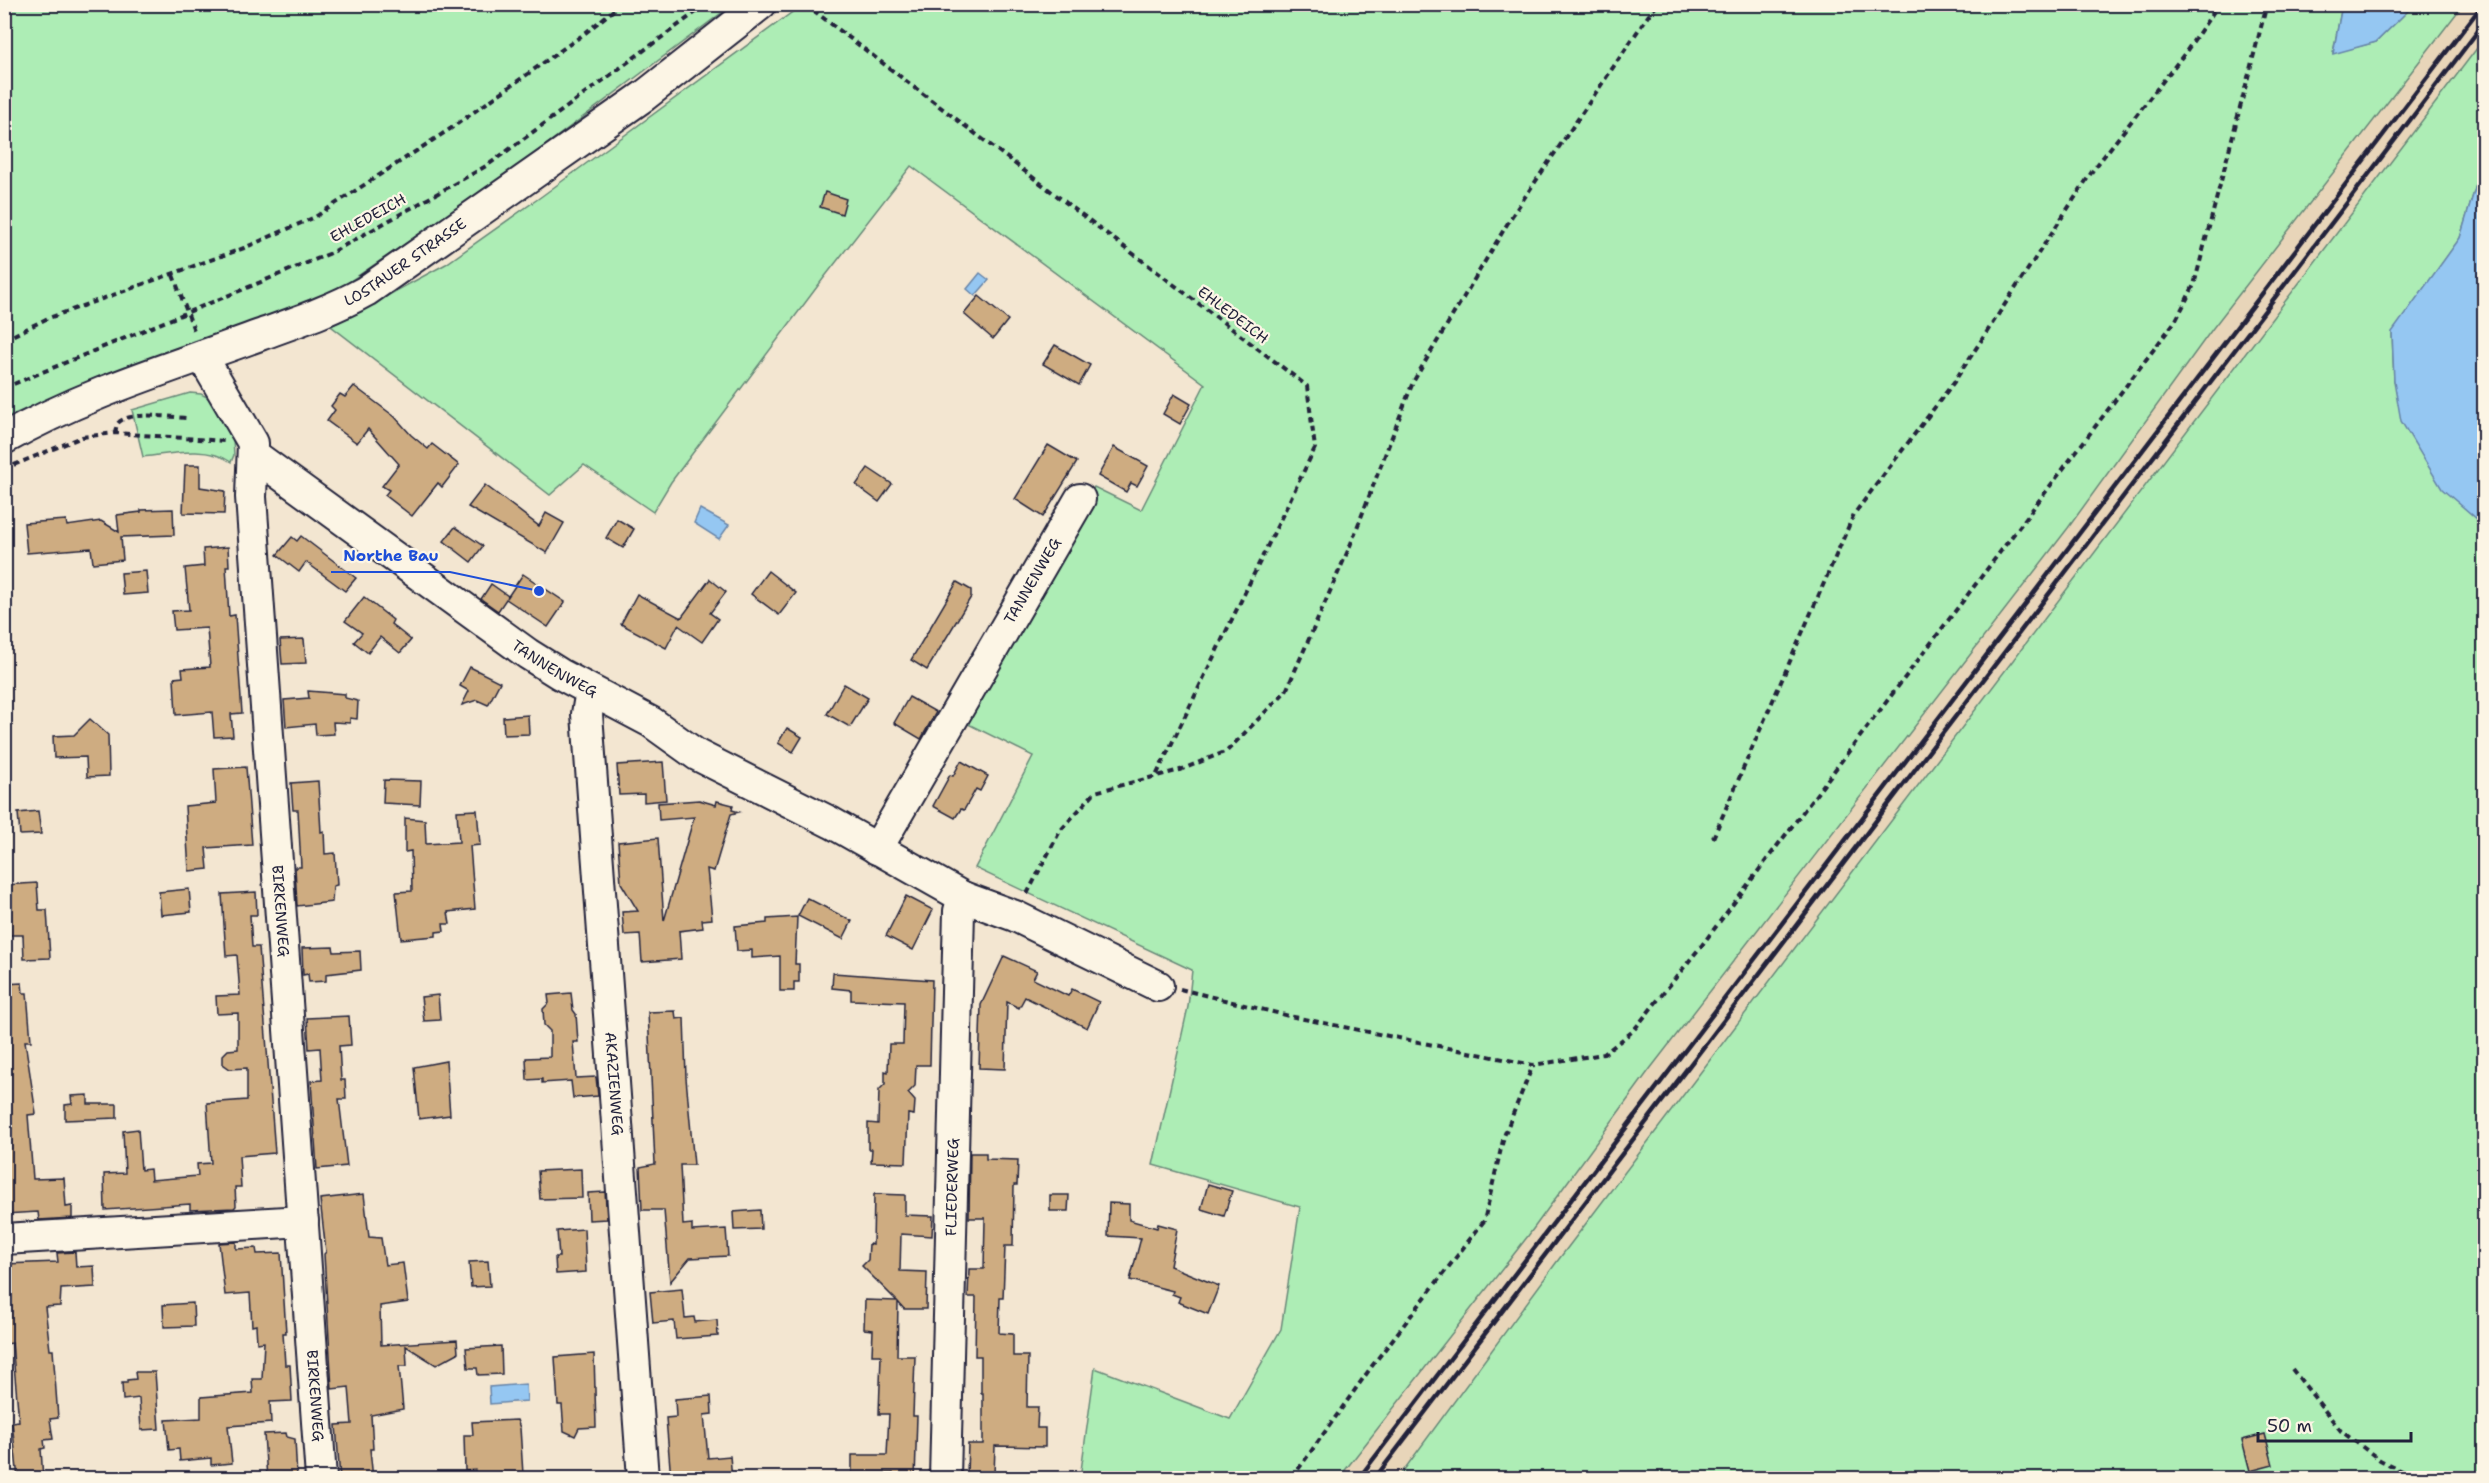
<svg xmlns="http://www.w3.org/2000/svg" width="2489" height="1483" viewBox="0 0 2489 1483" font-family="'Shantell Sans',sans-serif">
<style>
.built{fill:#e8d5b9}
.green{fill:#adedb5;stroke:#688878;stroke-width:1.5}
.water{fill:#95c7f2;stroke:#6785a9;stroke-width:1.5}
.building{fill:#ceac81;stroke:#22223b;stroke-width:1.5}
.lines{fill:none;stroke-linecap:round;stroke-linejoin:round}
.minor-casing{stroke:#22223b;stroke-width:34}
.path{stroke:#22223b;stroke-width:4;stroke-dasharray:6 4.5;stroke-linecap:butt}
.minor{stroke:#fcf5e5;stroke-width:30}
.rail{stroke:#22223b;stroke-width:4.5}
.labels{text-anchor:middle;stroke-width:4.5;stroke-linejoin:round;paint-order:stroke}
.street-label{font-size:15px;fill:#22223b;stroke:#fcf5e5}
.leader{fill:none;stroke:#1d4ed8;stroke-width:2}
.callout-dot{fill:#1d4ed8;stroke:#fcf5e5;stroke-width:2}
.callout-label{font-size:16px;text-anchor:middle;font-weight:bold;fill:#1d4ed8;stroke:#fcf5e5;stroke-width:4.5;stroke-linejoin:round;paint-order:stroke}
</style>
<rect width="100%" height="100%" fill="#f3e6d1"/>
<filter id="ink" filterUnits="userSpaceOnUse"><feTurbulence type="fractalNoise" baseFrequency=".0167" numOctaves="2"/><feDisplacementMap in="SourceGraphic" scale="12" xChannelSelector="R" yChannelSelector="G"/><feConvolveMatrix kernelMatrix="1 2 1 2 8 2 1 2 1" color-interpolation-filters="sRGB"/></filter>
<g filter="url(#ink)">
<polygon class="built" points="2463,5 2484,5 2484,39 1556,1263 1398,1478 1339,1478 1528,1236 1650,1069 2068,528 2213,328"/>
<g class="green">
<polygon points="5,5 732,5 498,181 334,292 230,337 115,371 5,418"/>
<polygon points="802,5 2342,5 2333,53 2376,42 2414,5 2463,5 2213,328 2068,528 1650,1069 1528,1236 1339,1478 1080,1478 1095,1368 1230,1419 1281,1329 1300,1207 1153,1165 1188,1007 1192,970 975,868 1033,756 958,719 1094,487 1141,510 1205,384 911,166 823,279 671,482 653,512 584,465 550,495 331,326 446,264 542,196"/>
<polygon points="2484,39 2484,186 2476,185 2460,238 2392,333 2394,381 2484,525 2484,1406 2479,1414 2482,1434 2484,1436 2484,1478 1398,1478 1556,1263"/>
<path d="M190 393 201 394 211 399 233 438 234 455 231 462C206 445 171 454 143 457L132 410Z"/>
</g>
<g class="water">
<polygon points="2342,5 2342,4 2414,5 2376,42 2333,54"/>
<polygon points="2476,185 2484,186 2484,525 2442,489 2401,421 2394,381 2392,332 2460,238"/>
<polygon points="980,273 989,280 975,296 967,289"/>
<polygon points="700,509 729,525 719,539 694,523"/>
<polygon points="526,1384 527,1401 490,1404 489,1387"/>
</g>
<g class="building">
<polygon points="825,192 846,199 842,214 820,207"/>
<polygon points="979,296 1008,320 993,339 964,314"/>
<polygon points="1055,345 1090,365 1079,385 1043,364"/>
<polygon points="354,386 395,417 411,435 428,449 432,444 459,465 442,487 438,483 412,516 385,495 389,490 382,486 399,464 368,429 357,443 327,421 335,410 331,406 340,394 345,397"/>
<polygon points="1174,394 1191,404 1180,424 1163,414"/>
<polygon points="1048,445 1077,462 1043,517 1015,499"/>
<polygon points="1114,447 1148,466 1137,486 1131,483 1126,492 1098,476"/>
<polygon points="185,465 200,465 200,487 225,491 224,514 183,513"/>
<polygon points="868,468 892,484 879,502 856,485"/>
<polygon points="485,485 539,526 546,513 564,523 547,553 468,507"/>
<polygon points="173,509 174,535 121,537 123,560 93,563 91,548 27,553 24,523 66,520 67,526 101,521 119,532 117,515 141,512 141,510"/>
<polygon points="617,519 634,529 623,548 606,538"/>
<polygon points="455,527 483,546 471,562 444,541"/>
<polygon points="301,536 356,578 345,591 306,562 299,572 277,555 292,537 297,541"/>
<polygon points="228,547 229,566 226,566 229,616 235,615 242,713 231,714 233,736 214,737 212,712 176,715 174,678 183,677 182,669 210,667 207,628 174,630 172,611 189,610 185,568 204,566 203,549"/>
<polygon points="146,571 148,593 123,595 121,573"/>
<polygon points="768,571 796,593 779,615 751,594"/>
<polygon points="523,574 565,602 548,627 506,599 498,611 481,599 491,584 508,596 507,598"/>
<polygon points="710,579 726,592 710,613 718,619 702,642 678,625 666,648 621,624 637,594 681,618"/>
<polygon points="957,582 971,590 971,597 927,670 911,660"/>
<polygon points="364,597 393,620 391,624 411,640 400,653 380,637 368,653 354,642 362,633 345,621"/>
<polygon points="304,639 306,663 282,664 280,640"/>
<polygon points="470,667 500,682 488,705 477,700 462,705 469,691 460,686"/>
<polygon points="844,684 868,698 850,727 827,714"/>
<polygon points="308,691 345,694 345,698 358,701 357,719 350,718 350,723 333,722 334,734 316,735 315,724 286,727 284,700 309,698"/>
<polygon points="909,697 936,712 921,739 894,723"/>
<polygon points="528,715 529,734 504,735 503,717"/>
<polygon points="90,719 108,735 109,776 87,777 86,757 54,758 53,736 74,735"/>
<polygon points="787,728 802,737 793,752 778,743"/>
<polygon points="961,761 988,776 980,791 976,789 964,810 961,809 955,818 933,806 950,775 953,776"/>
<polygon points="663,762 666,800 644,802 644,794 619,795 617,765"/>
<polygon points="246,767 252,845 206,848 208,869 189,871 185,806 216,803 214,769"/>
<polygon points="384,780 421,781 420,805 383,803"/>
<polygon points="318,781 321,832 324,831 325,854 335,853 337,885 333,886 332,902 297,906 295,867 301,867 298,810 293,810 291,783"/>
<polygon points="699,800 716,805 717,801 733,805 732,810 739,812 731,814 714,871 707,869 712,919 702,920 703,928 679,931 681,959 642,962 640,934 624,935 622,912 638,911 621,883 618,842 658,838 664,921 694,817 659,820 658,803"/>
<polygon points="477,810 480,845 470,846 475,909 448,912 450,924 443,924 444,931 436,932 436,936 401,939 396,892 412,891 411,851 405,852 405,818 425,820 426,844 459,842 457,811"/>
<polygon points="38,811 41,834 20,835 18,813"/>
<polygon points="37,883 39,910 47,910 50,958 24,959 23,935 4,935 4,885"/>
<polygon points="189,889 191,912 161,915 159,892"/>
<polygon points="256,892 257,915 250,915 252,947 259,947 275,1153 239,1156 241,1187 235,1187 236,1206 234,1208 190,1210 190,1204 105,1210 104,1174 125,1173 123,1131 138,1129 141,1170 150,1169 151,1180 198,1176 197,1164 211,1163 207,1103 247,1100 247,1068 230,1069 223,1064 223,1055 228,1050 238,1049 238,1013 217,1014 216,996 240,995 237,955 226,956 222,894"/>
<polygon points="906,896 933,910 913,950 886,936"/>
<polygon points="807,898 852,921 843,939 798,916"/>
<polygon points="797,917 795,964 799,964 799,982 794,982 794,991 780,991 780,956 752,958 752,950 737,951 735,926 767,923 767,919"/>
<polygon points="333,947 334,952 360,951 361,970 326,974 326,981 309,982 308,974 303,975 302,948"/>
<polygon points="1004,956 1037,971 1033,979 1068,996 1072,989 1099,1002 1087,1028 1025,997 1019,1008 1007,1002 1005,1069 979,1068 981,1005"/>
<polygon points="833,973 932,980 930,1065 916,1065 915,1086 908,1093 915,1101 914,1115 908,1114 906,1163 871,1162 872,1149 868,1149 868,1123 878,1124 879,1090 885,1084 885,1071 888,1072 889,1044 903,1044 904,1002 851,1000 851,990 832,988"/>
<polygon points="22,983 23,993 27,993 31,1041 25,1041 36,1114 28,1115 33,1179 64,1178 66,1207 72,1206 72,1218 39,1220 38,1212 4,1214 4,1049 10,1049 6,1018 4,1018 4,984"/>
<polygon points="571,993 573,1010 576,1014 578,1042 573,1042 576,1078 596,1077 598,1096 573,1098 571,1081 542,1083 542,1079 527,1080 526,1058 550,1057 550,1031 544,1025 543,1009 549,1003 548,995"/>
<polygon points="438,995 440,1020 424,1021 421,997"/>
<polygon points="675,1011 676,1019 684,1018 686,1078 694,1165 680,1165 683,1225 692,1224 692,1231 726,1229 728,1256 690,1258 670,1282 664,1210 642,1210 640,1167 655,1164 648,1012"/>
<polygon points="349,1016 351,1045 339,1046 341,1080 345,1080 346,1099 339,1099 347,1166 317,1169 311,1081 322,1080 320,1048 309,1049 307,1018"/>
<polygon points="446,1061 450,1115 419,1119 414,1067"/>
<polygon points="88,1095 88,1104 117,1104 117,1118 65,1120 65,1105 72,1104 71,1096"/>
<polygon points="970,1153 986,1153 986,1159 1018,1160 1017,1185 1014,1185 1013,1246 1005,1246 1003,1298 1000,1298 999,1333 1013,1334 1013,1356 1028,1356 1027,1407 1038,1407 1037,1428 1045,1428 1045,1447 995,1446 994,1475 967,1474 968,1444 983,1444 983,1393 981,1393 981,1356 975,1356 976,1297 968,1297 969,1269 984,1269 985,1218 969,1218"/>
<polygon points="581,1169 582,1198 540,1199 538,1171"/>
<polygon points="1208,1184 1232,1191 1224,1216 1201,1209"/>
<polygon points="605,1192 607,1219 589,1220 588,1193"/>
<polygon points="364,1194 369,1237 381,1238 385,1265 403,1263 408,1302 380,1306 381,1345 457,1340 458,1353 436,1365 406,1346 407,1366 399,1366 403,1409 371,1415 373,1449 370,1449 373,1479 340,1479 336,1425 352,1424 349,1387 332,1389 324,1254 326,1252 320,1199"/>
<polygon points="874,1194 905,1195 905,1215 933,1216 932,1236 901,1234 900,1271 927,1272 926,1309 904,1309 898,1302 897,1356 915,1356 913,1416 917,1416 915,1479 892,1479 893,1473 852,1473 852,1455 887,1455 889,1414 879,1414 881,1355 872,1355 873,1330 864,1329 865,1300 897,1301 862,1266 868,1260 869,1244 873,1245"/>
<polygon points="1050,1195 1069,1195 1068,1211 1050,1211"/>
<polygon points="1109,1203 1129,1204 1129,1220 1157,1228 1158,1224 1177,1229 1170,1266 1219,1286 1208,1314 1178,1302 1180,1297 1172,1294 1173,1291 1130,1280 1141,1238 1108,1236"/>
<polygon points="760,1210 761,1229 734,1230 733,1212"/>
<polygon points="584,1229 586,1272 556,1274 555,1257 559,1257 557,1231"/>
<polygon points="236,1242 236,1249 256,1248 257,1254 281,1253 286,1333 283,1333 285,1365 290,1365 292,1401 270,1402 271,1423 228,1426 232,1463 211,1465 211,1458 180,1461 179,1449 169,1450 166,1420 201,1418 201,1397 253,1393 252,1379 262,1379 264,1342 257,1343 256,1325 252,1326 250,1293 225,1295 219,1243"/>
<polygon points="75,1252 76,1267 94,1266 95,1287 61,1289 60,1306 45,1307 50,1350 53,1350 58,1418 50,1419 53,1439 44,1440 45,1448 41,1449 43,1479 18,1479 12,1422 19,1421 12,1343 6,1344 4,1323 4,1264 58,1262 57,1253"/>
<polygon points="488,1261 490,1286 471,1287 469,1262"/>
<polygon points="682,1289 685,1318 694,1317 695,1322 717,1320 718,1336 676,1339 674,1321 653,1323 650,1292"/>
<polygon points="193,1303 194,1326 164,1327 163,1305"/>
<polygon points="501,1346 502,1374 478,1375 477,1368 468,1368 466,1348"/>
<polygon points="594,1354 596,1427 579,1428 575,1436 564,1431 562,1405 558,1405 555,1357"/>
<polygon points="135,1372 155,1372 159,1429 141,1430 139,1398 123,1400 122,1383 127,1383 127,1380 136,1379"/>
<polygon points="711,1396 712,1414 704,1415 708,1458 730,1456 732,1479 671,1479 666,1418 676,1417 675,1399"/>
<polygon points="517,1420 520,1428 523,1474 476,1477 475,1470 465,1471 464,1435 473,1435 472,1422"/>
<polygon points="286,1433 287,1437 295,1439 297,1479 267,1479 264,1434"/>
<polygon points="2265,1434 2273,1465 2250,1471 2242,1440"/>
</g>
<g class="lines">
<g class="minor-casing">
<g id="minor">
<path id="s1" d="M202 356 253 443 251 497 321 1478"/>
<path id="s2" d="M4 439C85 393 173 367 260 335 296 322 332 310 366 291L644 96 761 4"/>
<path id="s3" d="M254 455 528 654 560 674 651 722 697 755 832 823 963 897 1015 916 1158 986"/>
<path id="s4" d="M591 691 587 714 643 1478"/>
<path id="s5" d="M877 849 1080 499"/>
<polyline points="4,1239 303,1221"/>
<path id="s6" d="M945 1478 959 911 963 897"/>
</g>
</g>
<g class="path">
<polyline points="805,4 1307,386 1315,448 1156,776"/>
<polyline points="173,275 195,333"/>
<polyline points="4,340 46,319 244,248 315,217 450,129 584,34 621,4"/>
<polyline points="4,388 331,253 488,165 707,4"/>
<path d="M115 433C116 429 116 426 118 423 128 411 171 417 186 418"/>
<polyline points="4,469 82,437 115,433 225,441"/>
<polyline points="1713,838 1854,514 1954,382 2093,170 2185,53 2219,4"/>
<polyline points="1027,894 1060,831 1095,792 1180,770 1227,751 1286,691 1350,546 1413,382 1512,216 1648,16 1658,4"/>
<polyline points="1180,989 1289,1016 1533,1065 1604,1054 1633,1031 1702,945 2176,320 2194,285 2267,4"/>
<polyline points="2292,1369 2341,1431 2380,1460 2416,1478"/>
<polyline points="1292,1478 1372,1366 1484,1221 1504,1136 1533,1065"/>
</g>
<use href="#minor" class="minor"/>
<g class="rail">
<polyline points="1359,1478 2483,4"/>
<polyline points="1375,1478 2484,23"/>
</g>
</g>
</g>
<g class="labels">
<g class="street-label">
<text transform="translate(368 218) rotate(-29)" y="5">EHLEDEICH</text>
<text dy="5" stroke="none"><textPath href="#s2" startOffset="440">LOSTAUER STRASSE</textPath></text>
<text transform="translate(1233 315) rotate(37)" y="5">EHLEDEICH</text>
<text dy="5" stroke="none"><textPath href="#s5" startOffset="310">TANNENWEG</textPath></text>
<text dy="5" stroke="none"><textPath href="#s3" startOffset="369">TANNENWEG</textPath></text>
<text dy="5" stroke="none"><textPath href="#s1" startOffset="570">BIRKENWEG</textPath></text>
<text dy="5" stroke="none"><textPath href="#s4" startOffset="394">AKAZIENWEG</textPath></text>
<text dy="5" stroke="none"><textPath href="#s6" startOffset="291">FLIEDERWEG</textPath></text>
<text dy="5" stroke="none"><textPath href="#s1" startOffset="1056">BIRKENWEG</textPath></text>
</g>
</g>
<path class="leader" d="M539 591L450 572H331"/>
<circle class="callout-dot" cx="539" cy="591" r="6"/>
<g class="callout-label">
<text x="391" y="561">Northe Bau</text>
</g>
<rect width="2489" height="1483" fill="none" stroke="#fcf5e5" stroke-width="24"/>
<rect x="12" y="12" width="2465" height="1459" fill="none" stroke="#22223b" stroke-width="2" filter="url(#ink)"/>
<path d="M2258 1432v9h153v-9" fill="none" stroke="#22223b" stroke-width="3"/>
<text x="2267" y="1432" font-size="18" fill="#22223b" stroke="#fcf5e5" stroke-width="4.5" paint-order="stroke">50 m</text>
</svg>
